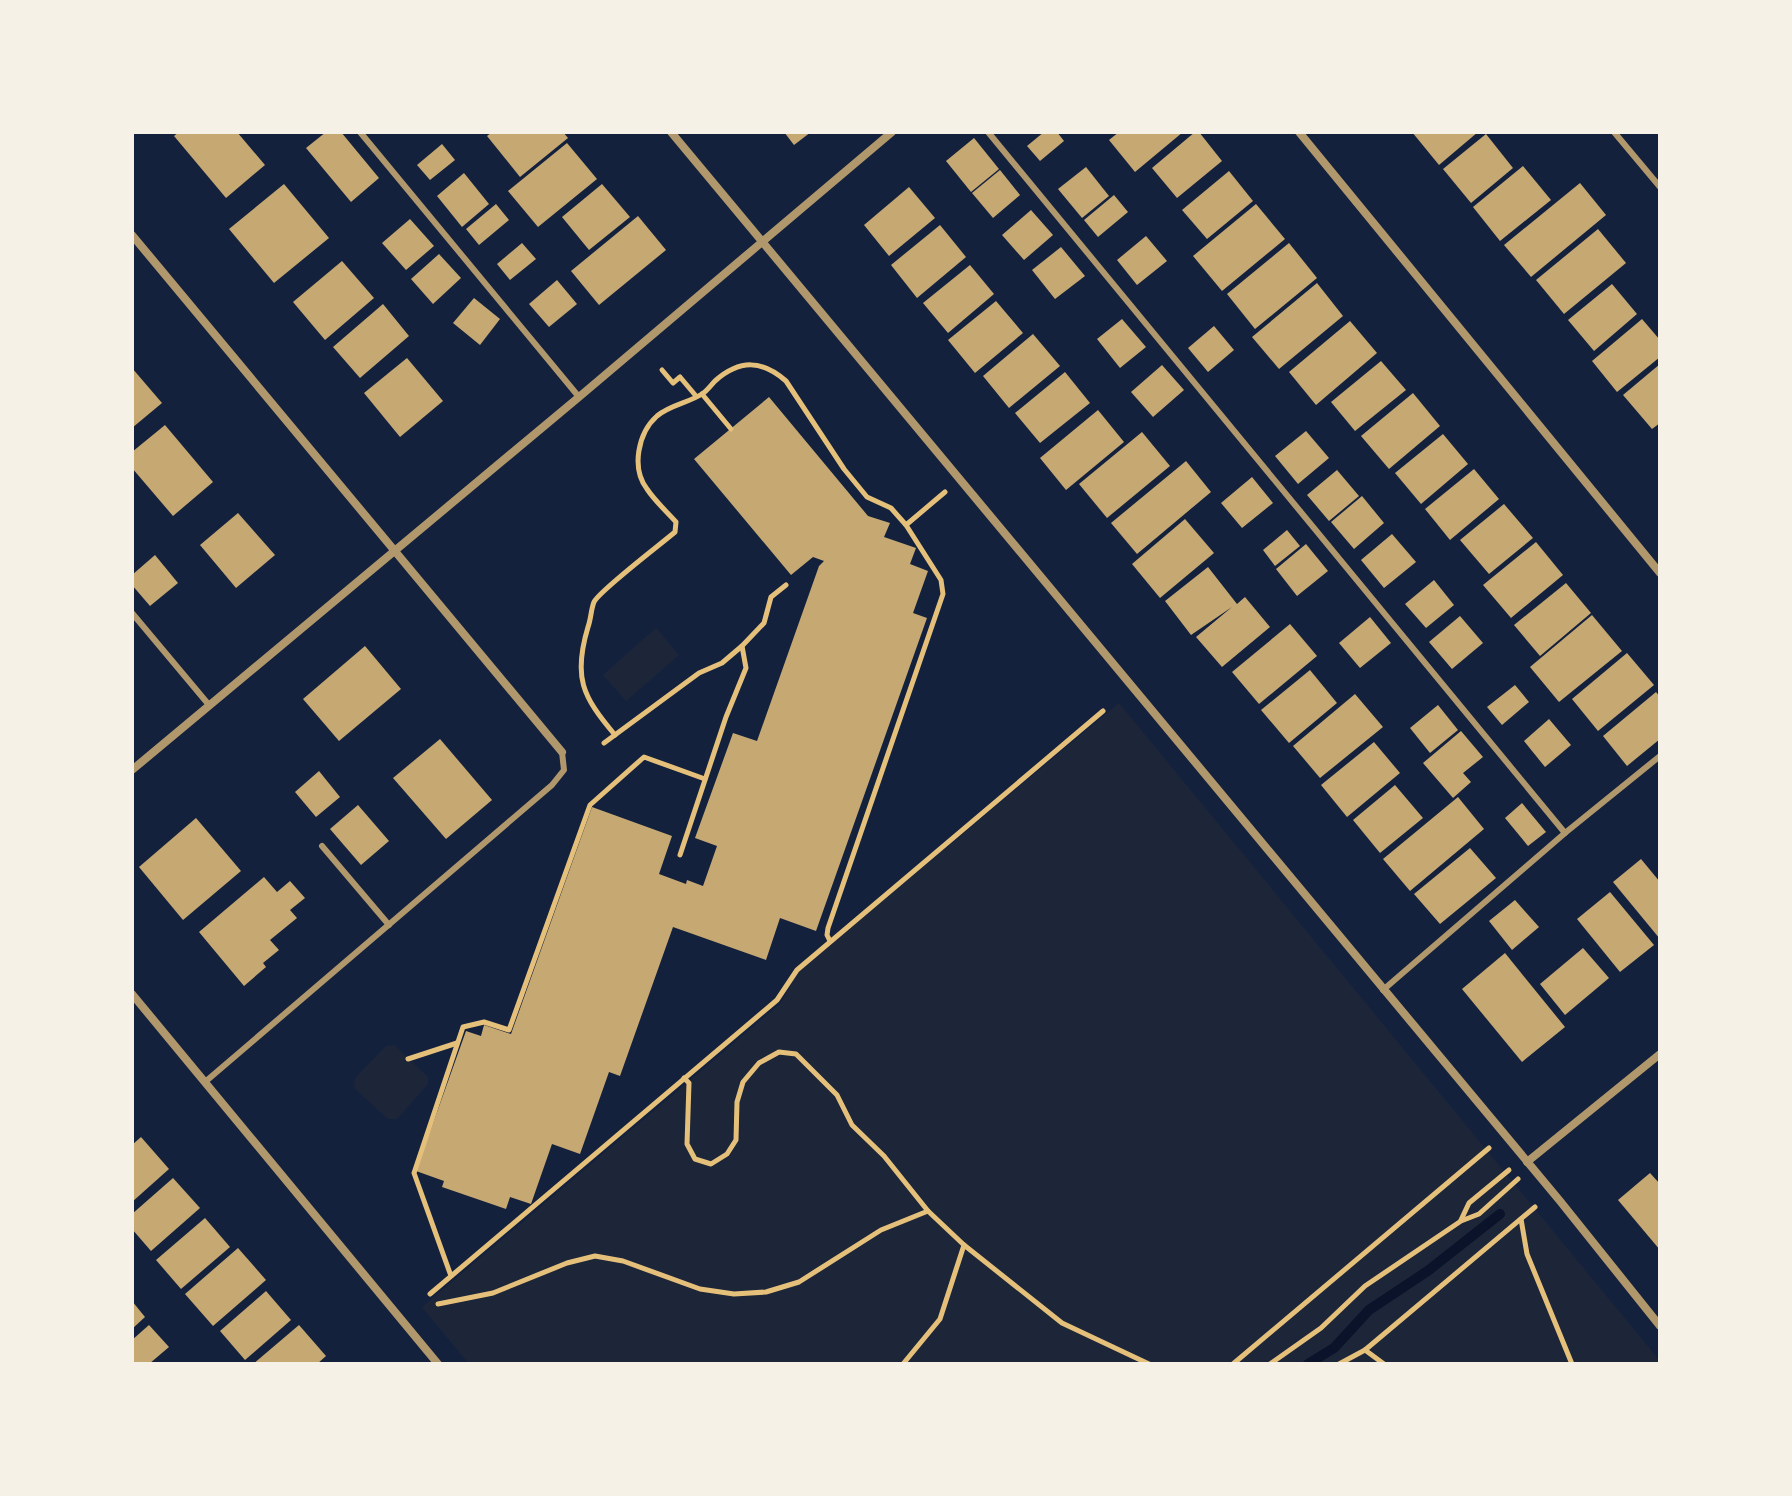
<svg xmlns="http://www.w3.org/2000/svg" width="1792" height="1496" viewBox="0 0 1792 1496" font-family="Commissioner,sans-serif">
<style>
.green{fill:#1d2539}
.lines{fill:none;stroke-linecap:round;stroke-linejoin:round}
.stream{stroke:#0b132b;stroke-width:10}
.building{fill:#c6a872}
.path{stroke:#e5c07b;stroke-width:5}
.service{stroke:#b1986c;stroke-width:6}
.minor{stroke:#b1986c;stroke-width:8}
</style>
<rect width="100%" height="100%" fill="#14213d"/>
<g class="green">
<polygon points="656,628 679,655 626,701 603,675"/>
<polygon points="1119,703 1660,1361 1660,1364 469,1364 422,1307 780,1004 799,971"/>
<polygon points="394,1045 428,1077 428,1084 397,1119 388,1119 354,1088 355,1078 386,1046"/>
</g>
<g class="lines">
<polyline class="stream" points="1308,1364 1334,1348 1369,1310 1429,1270 1500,1214"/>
</g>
<g class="building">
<polygon points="179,132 237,132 265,165 226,198 174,136"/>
<polygon points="326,132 341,132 379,178 351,202 306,148"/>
<polygon points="492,132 563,132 568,138 520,177 487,136"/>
<polygon points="784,132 811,132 794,145"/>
<polygon points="1044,132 1057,132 1064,141 1040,161 1027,146"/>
<polygon points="1119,132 1183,132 1135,172 1109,140"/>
<polygon points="1195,132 1199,132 1222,161 1177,198 1152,168"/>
<polygon points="1412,132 1478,132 1439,165"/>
<polygon points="1486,134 1513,168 1471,203 1443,169"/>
<polygon points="974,138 999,169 971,192 946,161"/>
<polygon points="567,143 597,179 538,227 508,191"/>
<polygon points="442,144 455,160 430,180 417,165"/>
<polygon points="1523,166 1551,200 1500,241 1473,207"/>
<polygon points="1086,167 1109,196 1082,218 1058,189"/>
<polygon points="1000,170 1020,195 993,218 972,193"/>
<polygon points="1229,171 1253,201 1207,239 1182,210"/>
<polygon points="464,173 489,204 462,227 437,196"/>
<polygon points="1580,183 1606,215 1531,277 1504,245"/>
<polygon points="284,184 329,238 274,283 229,229"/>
<polygon points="602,184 630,217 589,250 562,217"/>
<polygon points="909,187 935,218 889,256 864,225"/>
<polygon points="1114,195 1128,212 1098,237 1084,220"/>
<polygon points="496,204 509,220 479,245 466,229"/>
<polygon points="1256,204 1285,239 1222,291 1193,256"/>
<polygon points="1031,210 1053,235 1024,260 1002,235"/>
<polygon points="638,216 666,250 599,305 571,271"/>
<polygon points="410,219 434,246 406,270 382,243"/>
<polygon points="940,225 966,257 917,298 891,265"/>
<polygon points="1598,229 1626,263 1564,314 1536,280"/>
<polygon points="1146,236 1167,261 1137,285 1117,260"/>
<polygon points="522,243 536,259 510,280 497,264"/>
<polygon points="1289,243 1317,278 1255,329 1227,294"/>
<polygon points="1061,247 1085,276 1055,299 1032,270"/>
<polygon points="439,254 461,278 433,304 411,279"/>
<polygon points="342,261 374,298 325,340 293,302"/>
<polygon points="970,265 994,294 948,333 923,303"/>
<polygon points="557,280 577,304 549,327 529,304"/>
<polygon points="1317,283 1343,316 1279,369 1252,337"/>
<polygon points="1612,284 1637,314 1594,351 1568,320"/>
<polygon points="474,298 500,319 480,345 453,323"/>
<polygon points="996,301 1023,333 975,373 948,340"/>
<polygon points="383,304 409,336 360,378 333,347"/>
<polygon points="1122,319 1146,347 1120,368 1097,339"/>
<polygon points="1642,319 1660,340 1660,357 1617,392 1592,361"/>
<polygon points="1350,321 1377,353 1316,405 1289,372"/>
<polygon points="1214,326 1234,350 1208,372 1188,348"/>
<polygon points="1033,334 1060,366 1009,408 983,376"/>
<polygon points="407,358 443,401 400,437 364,393"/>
<polygon points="1381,361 1406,390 1355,431 1331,402"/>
<polygon points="1660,364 1660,423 1652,429 1623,395"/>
<polygon points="1162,365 1184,390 1153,417 1131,392"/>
<polygon points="132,368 162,403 132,428"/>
<polygon points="1065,372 1090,403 1040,443 1015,413"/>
<polygon points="1413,393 1440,426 1389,469 1361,436"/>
<polygon points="769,397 868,516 890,523 884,537 916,548 910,564 928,571 913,613 927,618 816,931 780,918 766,960 673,927 620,1076 609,1072 580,1154 552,1144 531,1204 510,1197 506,1209 442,1187 444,1181 416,1171 466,1031 481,1036 484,1025 511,1034 592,807 672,836 659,874 686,884 687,880 703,886 717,846 695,838 733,733 757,741 819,566 824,561 813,557 791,575 694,459"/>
<polygon points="1098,410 1124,442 1066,490 1040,458"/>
<polygon points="165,425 213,482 173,516 132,468 132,452"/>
<polygon points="1306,431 1329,458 1298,484 1275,456"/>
<polygon points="1142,432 1170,466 1107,518 1079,484"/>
<polygon points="1443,434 1468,464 1421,504 1395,473"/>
<polygon points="1186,461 1211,492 1137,554 1111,523"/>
<polygon points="1474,469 1499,499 1450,540 1425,509"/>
<polygon points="1337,470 1359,496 1329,521 1307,495"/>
<polygon points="1252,477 1273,503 1242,528 1221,503"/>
<polygon points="1362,496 1384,523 1354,549 1331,522"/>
<polygon points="1504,504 1533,538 1489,574 1460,540"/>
<polygon points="238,513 275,555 236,588 200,545"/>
<polygon points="1185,519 1214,553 1160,598 1132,564"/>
<polygon points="1287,530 1300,546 1275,566 1263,550"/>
<polygon points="1392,534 1416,562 1384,588 1361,560"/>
<polygon points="1536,542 1563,575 1511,618 1483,585"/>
<polygon points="1306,544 1328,571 1297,596 1276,569"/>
<polygon points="155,555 178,583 150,606 132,585 132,575"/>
<polygon points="1208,567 1237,604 1245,597 1270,627 1222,667 1196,637 1232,607 1191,635 1165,601"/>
<polygon points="1434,580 1454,605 1426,628 1405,604"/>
<polygon points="1566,583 1591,613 1540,656 1514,625"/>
<polygon points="1592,615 1622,651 1559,702 1530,667"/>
<polygon points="1460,616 1483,643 1452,669 1429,642"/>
<polygon points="1370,617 1391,643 1360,668 1339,643"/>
<polygon points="1290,624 1317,656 1259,704 1232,672"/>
<polygon points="365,646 401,689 339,741 303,699"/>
<polygon points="1627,653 1654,685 1598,731 1572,699"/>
<polygon points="1310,670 1337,703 1289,743 1261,710"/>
<polygon points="1515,685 1529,702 1502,725 1487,707"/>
<polygon points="1656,692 1660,697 1660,739 1627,766 1603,736"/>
<polygon points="1355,694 1383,727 1320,778 1293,746"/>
<polygon points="1438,705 1458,730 1430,753 1410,728"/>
<polygon points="1549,719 1571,745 1545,767 1524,741"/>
<polygon points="1461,731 1483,757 1463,773 1471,782 1453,798 1423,763"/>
<polygon points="440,739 492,800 446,839 393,778"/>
<polygon points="1374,742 1400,773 1347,817 1321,785"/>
<polygon points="319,771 340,797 316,817 295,792"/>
<polygon points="1395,785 1423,818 1380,853 1353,820"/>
<polygon points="1458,797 1484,829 1410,891 1383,859"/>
<polygon points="1522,803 1546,832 1528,846 1505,818"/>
<polygon points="358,805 389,841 361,865 330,829"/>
<polygon points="196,818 241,871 183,920 139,867"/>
<polygon points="1470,848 1496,878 1440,924 1414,894"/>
<polygon points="1641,859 1660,882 1660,939 1613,882"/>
<polygon points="264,877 277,892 290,881 305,898 290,910 297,918 270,940 279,950 263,963 266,967 244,986 199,932"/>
<polygon points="1610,892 1654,945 1620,972 1577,919"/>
<polygon points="1515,900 1539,927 1512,950 1489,921"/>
<polygon points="1583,948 1609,978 1565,1015 1540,984"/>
<polygon points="1505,953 1565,1027 1522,1062 1462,989"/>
<polygon points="141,1137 169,1169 132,1202 132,1145"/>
<polygon points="1650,1173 1660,1184 1660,1250 1618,1200"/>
<polygon points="173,1178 200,1208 151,1251 132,1229 132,1214"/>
<polygon points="205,1218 230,1247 181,1289 156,1260"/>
<polygon points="238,1248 266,1280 213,1326 185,1294"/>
<polygon points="266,1291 291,1320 245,1360 220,1331"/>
<polygon points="132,1301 145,1317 132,1329"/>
<polygon points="149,1325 169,1347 149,1364 132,1364 132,1340"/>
<polygon points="299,1325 326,1356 317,1364 253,1364"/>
</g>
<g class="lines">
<g class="path">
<polyline points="662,370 673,383 680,377 696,396"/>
<polyline points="702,394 731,429"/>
<polyline points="906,525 945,492"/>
<path d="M615 735C582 696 573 677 588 627 591 619 591 609 594 602 599 591 661 544 675 532L676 522C666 511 655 501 647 489 631 468 638 433 657 416 670 405 688 403 702 394 707 391 711 385 715 381 740 359 762 360 786 381L844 469 867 497 891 508 906 525 941 580 943 594 828 928 827 935 830 941"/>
<polyline points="604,743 699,673 722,663 742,646 764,623 771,597 786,585"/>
<polyline points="680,855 726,717 746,668 742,646"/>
<polyline points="408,1059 457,1043"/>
<polyline points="684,1078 689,1083 687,1144 695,1159 711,1164 727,1154 736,1140 737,1102 743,1082 759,1063 779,1052 796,1054 837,1095 852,1125 884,1156 928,1211 964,1245 1062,1323 1149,1364"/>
<polyline points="1521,1219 1527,1254 1572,1364"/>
<polyline points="1461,1220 1469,1203 1509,1170"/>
<polyline points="451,1276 414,1173 463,1027 484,1022 509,1030 590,805 644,757 705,779"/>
<polyline points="430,1294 777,1000 797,970 1103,711"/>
<polyline points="438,1304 493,1293 567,1263 595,1256 623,1261 700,1289 734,1294 766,1292 799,1282 881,1230 928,1211"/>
<polyline points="1365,1350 1384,1364"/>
<polyline points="903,1364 940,1319 964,1245"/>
<polyline points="1233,1364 1489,1148"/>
<polyline points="1270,1364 1321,1328 1365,1286 1461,1221 1479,1214 1518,1179"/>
<polyline points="1339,1364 1365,1350 1535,1207"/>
</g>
<g class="service">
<polyline points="360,132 579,397"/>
<polyline points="988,132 1565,833"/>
<polyline points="1614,132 1660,187"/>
<polyline points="132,613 209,705"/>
<polyline points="322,846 389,925"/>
<polyline points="1383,990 1565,833 1660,756"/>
<polyline points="205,1082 552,785 564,770 562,752"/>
</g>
<g class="minor">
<polyline points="671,132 1560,1201 1660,1326"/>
<polyline points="1299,132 1660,573"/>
<polyline points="132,235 562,752"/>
<polyline points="132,770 579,397 892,132"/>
<polyline points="132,994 438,1364"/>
<polyline points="1527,1162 1660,1054"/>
</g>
</g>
<rect width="1792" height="1496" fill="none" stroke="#f6f1e7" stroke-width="268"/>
</svg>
